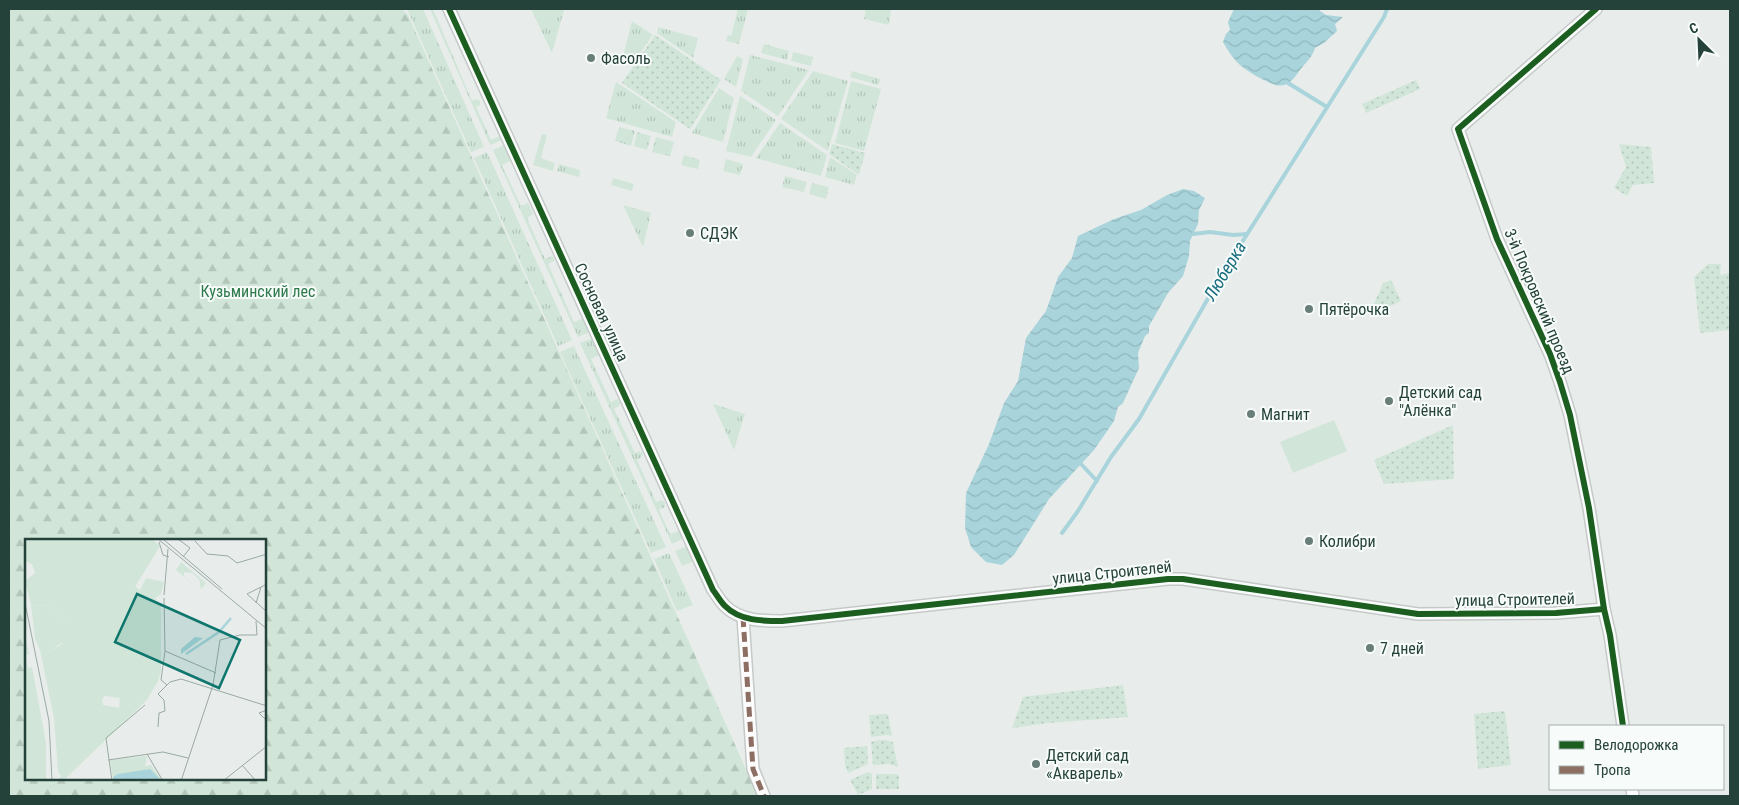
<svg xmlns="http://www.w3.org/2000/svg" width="1739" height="805" viewBox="0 0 1739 805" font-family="'Roboto Condensed',sans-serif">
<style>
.grass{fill:url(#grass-tufts)}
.forest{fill:url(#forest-firs);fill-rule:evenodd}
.park{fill:url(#park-dots)}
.pitch{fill:#d1e6d8}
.water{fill:url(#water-waves)}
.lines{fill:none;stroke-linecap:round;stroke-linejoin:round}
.stream{stroke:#a9d4db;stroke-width:4}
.minor-casing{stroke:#c5cac8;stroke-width:14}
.minor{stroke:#fcfcfc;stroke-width:11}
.quiet{stroke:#8d6e63;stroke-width:5;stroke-dasharray:10 5;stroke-linecap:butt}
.cycleway-casing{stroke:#f7fbf9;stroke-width:9}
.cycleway{stroke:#1b5e20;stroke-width:6}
.poi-dot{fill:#697e78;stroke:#f7fbf9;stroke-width:2}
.labels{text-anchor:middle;stroke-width:4;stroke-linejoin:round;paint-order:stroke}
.poi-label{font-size:16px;fill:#24423a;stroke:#f7fbf9;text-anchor:start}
.park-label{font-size:16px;fill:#2d7a4b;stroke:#f7fbf9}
.street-label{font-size:16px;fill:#24423a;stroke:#f7fbf9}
.water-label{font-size:18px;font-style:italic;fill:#1c6f80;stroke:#f7fbf9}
.inset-river{fill:none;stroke:#a9d4db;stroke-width:2.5}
.inset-road{fill:none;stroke:#9aa9a4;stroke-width:1}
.view{fill:#0f766e;fill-opacity:0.15;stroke:#0f766e;stroke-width:2.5}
.inset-edge{fill:none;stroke:#24423a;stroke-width:2.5}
</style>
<defs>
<pattern id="grass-tufts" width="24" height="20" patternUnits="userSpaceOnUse" patternTransform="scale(1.25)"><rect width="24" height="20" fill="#d1e6d8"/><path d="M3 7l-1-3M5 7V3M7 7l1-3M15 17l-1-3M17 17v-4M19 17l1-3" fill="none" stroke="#b3c6ba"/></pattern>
<pattern id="forest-firs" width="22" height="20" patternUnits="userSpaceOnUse" patternTransform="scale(1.25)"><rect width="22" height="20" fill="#d1e6d8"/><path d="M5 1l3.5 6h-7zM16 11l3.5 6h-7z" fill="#b3c6ba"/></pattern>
<pattern id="park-dots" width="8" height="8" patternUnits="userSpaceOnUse" patternTransform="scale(1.25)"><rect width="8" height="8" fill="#d1e6d8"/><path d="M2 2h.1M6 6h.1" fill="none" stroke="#b3c6ba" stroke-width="1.8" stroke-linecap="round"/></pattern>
<pattern id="water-waves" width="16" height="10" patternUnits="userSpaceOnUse" patternTransform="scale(1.25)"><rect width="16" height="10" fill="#a9d4db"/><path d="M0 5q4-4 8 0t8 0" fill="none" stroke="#91b7bd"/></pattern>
</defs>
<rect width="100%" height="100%" fill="#e8edeb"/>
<g class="grass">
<polygon points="407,9 423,9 484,147 471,152"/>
<polygon points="430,9 433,9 472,101 477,99 480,101 480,105 476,107 491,140 500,136 502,140 490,145"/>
<polygon points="531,9 564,10 552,53"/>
<polygon points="738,9 748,9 739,44 726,41 728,35 731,36"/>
<polygon points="866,9 891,9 889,25 864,19"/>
<polygon points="632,21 653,35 633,63 622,60"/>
<polygon points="658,27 698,38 693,58 657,33"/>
<polygon points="764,44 789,51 787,60 761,53"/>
<polygon points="793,52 813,57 811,66 791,61"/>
<polygon points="750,55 809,70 778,116 741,91"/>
<polygon points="737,56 743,59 736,87 724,79"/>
<polygon points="813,71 848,81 828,151 781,119"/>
<polygon points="852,71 880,79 878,85 850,77"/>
<polygon points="851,81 881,89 864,151 835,143"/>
<polygon points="616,82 676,122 672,137 606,118"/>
<polygon points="719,88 734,98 723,142 692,133"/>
<polygon points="740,96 776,120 751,157 726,151"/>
<polygon points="780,123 827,155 821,176 756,158"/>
<polygon points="619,127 635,131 631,146 615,141"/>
<polygon points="637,132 651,136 647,150 634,146"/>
<polygon points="542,134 547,135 541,158 555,163 553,171 533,165"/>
<polygon points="656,137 674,142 670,156 652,152"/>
<polygon points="505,145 512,160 502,165 521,206 528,203 533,214 527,218 545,259 552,256 554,258 554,261 548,264 574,322 584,318 590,332 578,337 493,150"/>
<polygon points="487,152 572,340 558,346 474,158"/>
<polygon points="684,155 700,160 698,169 681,165"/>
<polygon points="830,157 857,175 854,185 825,177"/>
<polygon points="726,159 743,164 740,175 723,171"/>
<polygon points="559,164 580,170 579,177 557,171"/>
<polygon points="785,176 807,182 804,192 782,187"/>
<polygon points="613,178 634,184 632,191 611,185"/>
<polygon points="812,183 829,187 826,199 809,194"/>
<polygon points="623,205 651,213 643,247"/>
<polygon points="593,338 601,354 591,359 611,402 617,399 620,402 620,405 614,409 635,453 639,451 643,453 642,457 637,460 656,502 662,500 665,503 665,507 659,510 670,534 682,530 685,538 672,544 580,343"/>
<polygon points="574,346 666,547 651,553 560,352"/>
<polygon points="713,404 745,414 734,450"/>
<polygon points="687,546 694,561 682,566 675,551"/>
<polygon points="669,553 693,605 677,611 654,559"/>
</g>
<path class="forest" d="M9 9H402L408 15 758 796H9ZM26 540H265V779H26Z"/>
<g class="park">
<polygon points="655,35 721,80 690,129 622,83"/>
<polygon points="1416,80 1420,89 1366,113 1362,104"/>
<polygon points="832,144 865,153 859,175 829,154"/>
<polygon points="1619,144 1651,147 1654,183 1633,185 1627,196 1614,188 1626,167"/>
<polygon points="1708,264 1721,264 1720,275 1730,273 1730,330 1700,333 1694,277"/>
<polygon points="1391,280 1401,301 1369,316 1383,283"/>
<polygon points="1453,425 1454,479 1384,484 1374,460"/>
<polygon points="1123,685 1128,717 1048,723 1012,728 1023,697"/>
<polygon points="1505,711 1511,765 1478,769 1474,714"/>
<polygon points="888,714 892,736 887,735 871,737 869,715"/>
<polygon points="878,740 886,740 893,742 898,767 889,764 873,765 871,742"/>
<polygon points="867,746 868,764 848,773 845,765 844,748"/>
<polygon points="868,772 872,774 872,789 858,795 850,780"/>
<polygon points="876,774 894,774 899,775 899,789 876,789"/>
</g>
<polygon class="pitch" points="1334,420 1347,451 1293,473 1280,442"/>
<g class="water">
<path d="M1234 9H1319L1320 11 1326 15 1343 17 1335 24 1337 31 1324 43 1315 48C1312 58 1306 62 1300 70 1286 91 1279 88 1258 77 1240 67 1233 60 1223 42L1226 34 1230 30 1228 22Z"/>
<polygon points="1183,189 1194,191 1205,198 1199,210 1198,224 1190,241 1189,256 1183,276 1168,293 1149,326 1149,333 1145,336 1138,353 1139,368 1123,403 1118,407 1114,421 1094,450 1049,499 1014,555 1002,565 986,562 971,547 965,528 966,493 989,444 1004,403 1018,381 1026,338 1046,311 1058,277 1072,258 1078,236 1114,219 1141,210 1167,195"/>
</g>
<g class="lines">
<g class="stream">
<polyline points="1288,83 1327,107"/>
<polyline points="1193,234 1210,232 1233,235 1247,234"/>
<polyline points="1081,464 1097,481"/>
<polyline points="1062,533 1078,511 1111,457 1139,419 1222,274 1384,17 1387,9"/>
</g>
<g class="minor-casing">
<g id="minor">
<path d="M449 9 713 590C717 595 720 601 725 606 740 621 762 621 782 621L1168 579H1183L1418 614 1556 613 1604 609"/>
<polyline points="1596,9 1458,129 1497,239 1550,354 1560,382 1570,415 1589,508 1604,609 1610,635 1623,726"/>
<polyline points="743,617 753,769 764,796"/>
<polyline points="1632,789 1633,796"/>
</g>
</g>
<use href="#minor" class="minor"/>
<polyline class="quiet" points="743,617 753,769 764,796"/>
<g class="cycleway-casing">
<g id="cycleway">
<path d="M449 9 713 590C717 595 720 601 725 606 740 621 762 621 782 621L1168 579H1183L1418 614 1556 613 1604 609"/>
<polyline points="1596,9 1458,129 1497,239 1550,354 1560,382 1570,415 1589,508 1604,609 1610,635 1623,726"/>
</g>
</g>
<use href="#cycleway" class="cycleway"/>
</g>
<g class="poi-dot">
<circle cx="591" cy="58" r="5"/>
<circle cx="690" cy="233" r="5"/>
<circle cx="1309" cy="309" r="5"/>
<circle cx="1389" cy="401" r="5"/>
<circle cx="1251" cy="414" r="5"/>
<circle cx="1309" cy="541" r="5"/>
<circle cx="1370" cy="648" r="5"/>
<circle cx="1036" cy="764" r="5"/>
</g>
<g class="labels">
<g class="poi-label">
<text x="601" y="64">Фасоль</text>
<text x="700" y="239">СДЭК</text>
<text x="1319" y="315">Пятёрочка</text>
<text x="1399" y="398">Детский сад<tspan x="1399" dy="18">"Алёнка"</tspan></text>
<text x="1261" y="420">Магнит</text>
<text x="1319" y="547">Колибри</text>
<text x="1380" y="654">7 дней</text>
<text x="1046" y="761">Детский сад<tspan x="1046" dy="18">«Акварель»</tspan></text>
</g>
<g class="park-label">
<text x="258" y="297">Кузьминский лес</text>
</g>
<g class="street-label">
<text transform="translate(1540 301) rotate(67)" y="6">3-й Покровский проезд</text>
<text transform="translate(602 312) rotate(65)" y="6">Сосновая улица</text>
<text transform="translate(1112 572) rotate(-6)" y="6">улица Строителей</text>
<text transform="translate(1515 599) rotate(-1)" y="6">улица Строителей</text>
</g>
<g class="water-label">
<text transform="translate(1225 271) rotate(-59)" y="6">Люберка</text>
</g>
</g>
<g transform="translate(25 539)">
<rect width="241" height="241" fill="#e8edeb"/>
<path d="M156 23 181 44 176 50 174 40 167 34 159 33V37L177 52 151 31ZM6 66 31 67 30 71 41 82 39 102 24 113 15 111 10 100Z" fill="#d1e6d8"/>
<path d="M0 0H127L135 7 110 48 115 51 121 39 139 43 136 55 130 59 136 67V132L133 142 122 161 39 241H33L36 237 33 232 29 179 15 111 24 113 37 105 41 82 30 71 31 67 6 66 0 42 10 34 7 25 0 22ZM80 157 95 159 94 169 78 166 77 160Z" fill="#d1e6d8" fill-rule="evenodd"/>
<path d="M0 96 4 115 1 116 3 129 7 128 21 204V241H0ZM122 217 120 227 126 226 137 241H88L85 221Z" fill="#d1e6d8"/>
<path d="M170 98 178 99 156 115V110ZM125 230 136 241 88 242V238L93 235Z" fill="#a9d4db"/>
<path class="inset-river" d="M161 115 194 93 206 79"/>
<path class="inset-road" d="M133 0 242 90M138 0 197 50M153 0 165 9 158 18M170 2 182 15 203 17 212 24 242 15M134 3 138 16 144 18M242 45 222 55 242 73M139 56 143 10M139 59 140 112M0 64 24 182 27 242M231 64 236 48M140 112 191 134M140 112 136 141 142 146M242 171 234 174 242 182M133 188 134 174 140 172 139 161 133 155 145 143 156 140 242 167M122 215 138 242M83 221 138 213 163 219M217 226 231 242M87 242 81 199 120 166M156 242 188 146 195 101 215 96H232L231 82M198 242 242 207"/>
<path class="view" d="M112 55 215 101 194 149 90 103Z"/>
<rect width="241" height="241" class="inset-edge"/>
</g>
<rect width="1739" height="805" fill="none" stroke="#24423a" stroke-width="20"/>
<rect x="1549" y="725" width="175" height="65" fill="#f7fbf9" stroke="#a3b1ad"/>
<rect x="1559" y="741" width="25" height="8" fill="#1b5e20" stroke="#a3b1ad"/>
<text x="1594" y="750" font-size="15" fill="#24423a">Велодорожка</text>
<rect x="1559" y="766" width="25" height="8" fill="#8d6e63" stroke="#a3b1ad"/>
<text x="1594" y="775" font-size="15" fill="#24423a">Тропа</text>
<g transform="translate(1699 40) rotate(336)" stroke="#f7fbf9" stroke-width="4" paint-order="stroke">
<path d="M0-4L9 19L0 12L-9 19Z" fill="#24423a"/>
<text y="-8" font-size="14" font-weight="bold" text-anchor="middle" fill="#24423a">С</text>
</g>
</svg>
